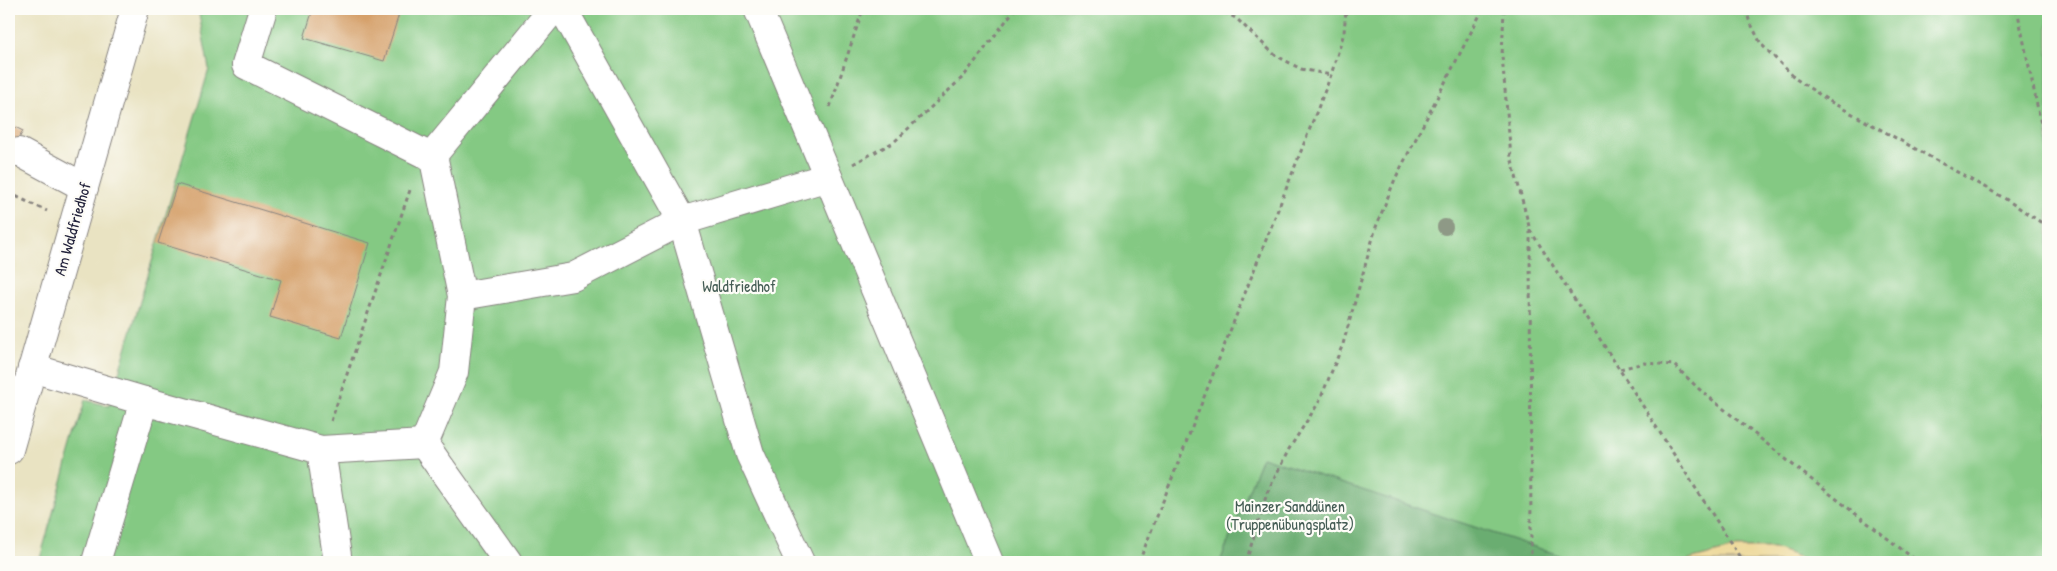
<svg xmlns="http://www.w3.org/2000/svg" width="2057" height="571" viewBox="0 0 2057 571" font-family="'Patrick Hand',sans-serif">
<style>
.green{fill:#84c983;stroke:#53765f}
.forest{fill:#6bad71;stroke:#466856}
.sand{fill:#eeda9e;stroke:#887e6c}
.building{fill:#d5a06a}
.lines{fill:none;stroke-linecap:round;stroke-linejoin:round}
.minor-casing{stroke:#86827e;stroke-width:30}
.path{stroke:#86827e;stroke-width:3;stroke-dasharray:4 4;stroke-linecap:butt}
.minor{stroke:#fff;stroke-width:28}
.tree{fill:#8e9986}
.labels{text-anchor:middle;stroke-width:4.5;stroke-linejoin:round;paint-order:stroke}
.street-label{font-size:16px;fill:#22223b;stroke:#fdfcf7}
.park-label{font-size:16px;fill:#445c54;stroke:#fdfcf7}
</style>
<rect width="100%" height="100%" fill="#fdfcf7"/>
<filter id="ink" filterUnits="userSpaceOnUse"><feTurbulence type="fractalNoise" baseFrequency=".02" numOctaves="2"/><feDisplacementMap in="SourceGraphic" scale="10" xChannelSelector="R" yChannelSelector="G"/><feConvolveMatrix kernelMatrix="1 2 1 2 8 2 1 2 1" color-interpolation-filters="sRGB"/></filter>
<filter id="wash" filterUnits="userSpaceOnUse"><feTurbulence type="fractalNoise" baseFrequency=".0096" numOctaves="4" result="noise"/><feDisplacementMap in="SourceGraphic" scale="20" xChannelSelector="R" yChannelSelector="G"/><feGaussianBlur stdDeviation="1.12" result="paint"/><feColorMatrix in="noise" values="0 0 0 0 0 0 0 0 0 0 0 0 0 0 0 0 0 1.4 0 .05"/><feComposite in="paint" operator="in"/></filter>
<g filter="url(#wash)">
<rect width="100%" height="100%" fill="#e9e3c2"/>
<polygon class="green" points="198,9 2048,9 2048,562 1813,562 1774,548 1735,548 1682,562 1573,562 1556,554 1262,457 1220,562 39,562 85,400 109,406 209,69"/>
<polygon class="forest" points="1262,457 1556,554 1573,562 1220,562"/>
<polygon class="sand" points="1735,548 1774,548 1813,562 1682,562"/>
<g id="blocks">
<g class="building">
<polygon points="313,9 392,9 400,11 384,61 304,38"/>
<polygon points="9,124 23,131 9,157"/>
<polygon points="177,184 370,243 341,338 270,317 281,280 158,243"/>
</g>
</g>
</g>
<g filter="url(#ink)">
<use href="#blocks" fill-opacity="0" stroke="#86827e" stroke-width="1"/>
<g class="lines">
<g class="minor-casing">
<g id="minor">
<polyline points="263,9 246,65 423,153 433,155 462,296 454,372 424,444 508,562"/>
<polyline points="563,9 682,221 750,454 800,562"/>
<polyline points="758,9 989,562"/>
<polyline points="19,152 84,187"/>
<polyline points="433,155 553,9"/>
<polyline points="462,296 573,277 682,221 828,177"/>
<polyline points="32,368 144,401 96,562"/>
<polyline points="144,401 321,450 338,562"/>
<polyline points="9,450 135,9"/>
<polyline points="321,450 424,444"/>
</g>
</g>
<g class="path">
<polyline points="1217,9 1236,18 1275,55 1301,69 1331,75"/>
<polyline points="1504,9 1502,56 1511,157 1530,230 1531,562"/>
<polyline points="1746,9 1749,20 1761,44 1796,79 1831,102 2004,198 2048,227"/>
<polyline points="2017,9 2048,158"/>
<polyline points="830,107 863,9"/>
<polyline points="853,164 894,142 964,76 1015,9"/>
<polyline points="9,193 47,211"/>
<polyline points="1530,230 1743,562"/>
<polyline points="1620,369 1644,363 1674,365 1699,389 1803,473 1918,562"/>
<polyline points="331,421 410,190"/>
<polyline points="1139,562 1331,75 1344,33 1346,9"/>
<polyline points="1246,562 1267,493 1289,449 1319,402 1343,344 1376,227 1395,179 1483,9"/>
</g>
<use href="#minor" class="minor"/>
</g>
<circle class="tree" cx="1445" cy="227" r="8"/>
</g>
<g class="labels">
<g class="street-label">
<text transform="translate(72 229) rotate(-74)" y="6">Am Waldfriedhof</text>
</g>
<g class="park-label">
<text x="739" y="292">Waldfriedhof</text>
<text x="1290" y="512">Mainzer Sanddünen<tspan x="1290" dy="18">(Truppenübungsplatz)</tspan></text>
</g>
</g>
<rect width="2057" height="571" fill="none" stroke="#fdfcf7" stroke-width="30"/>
</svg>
